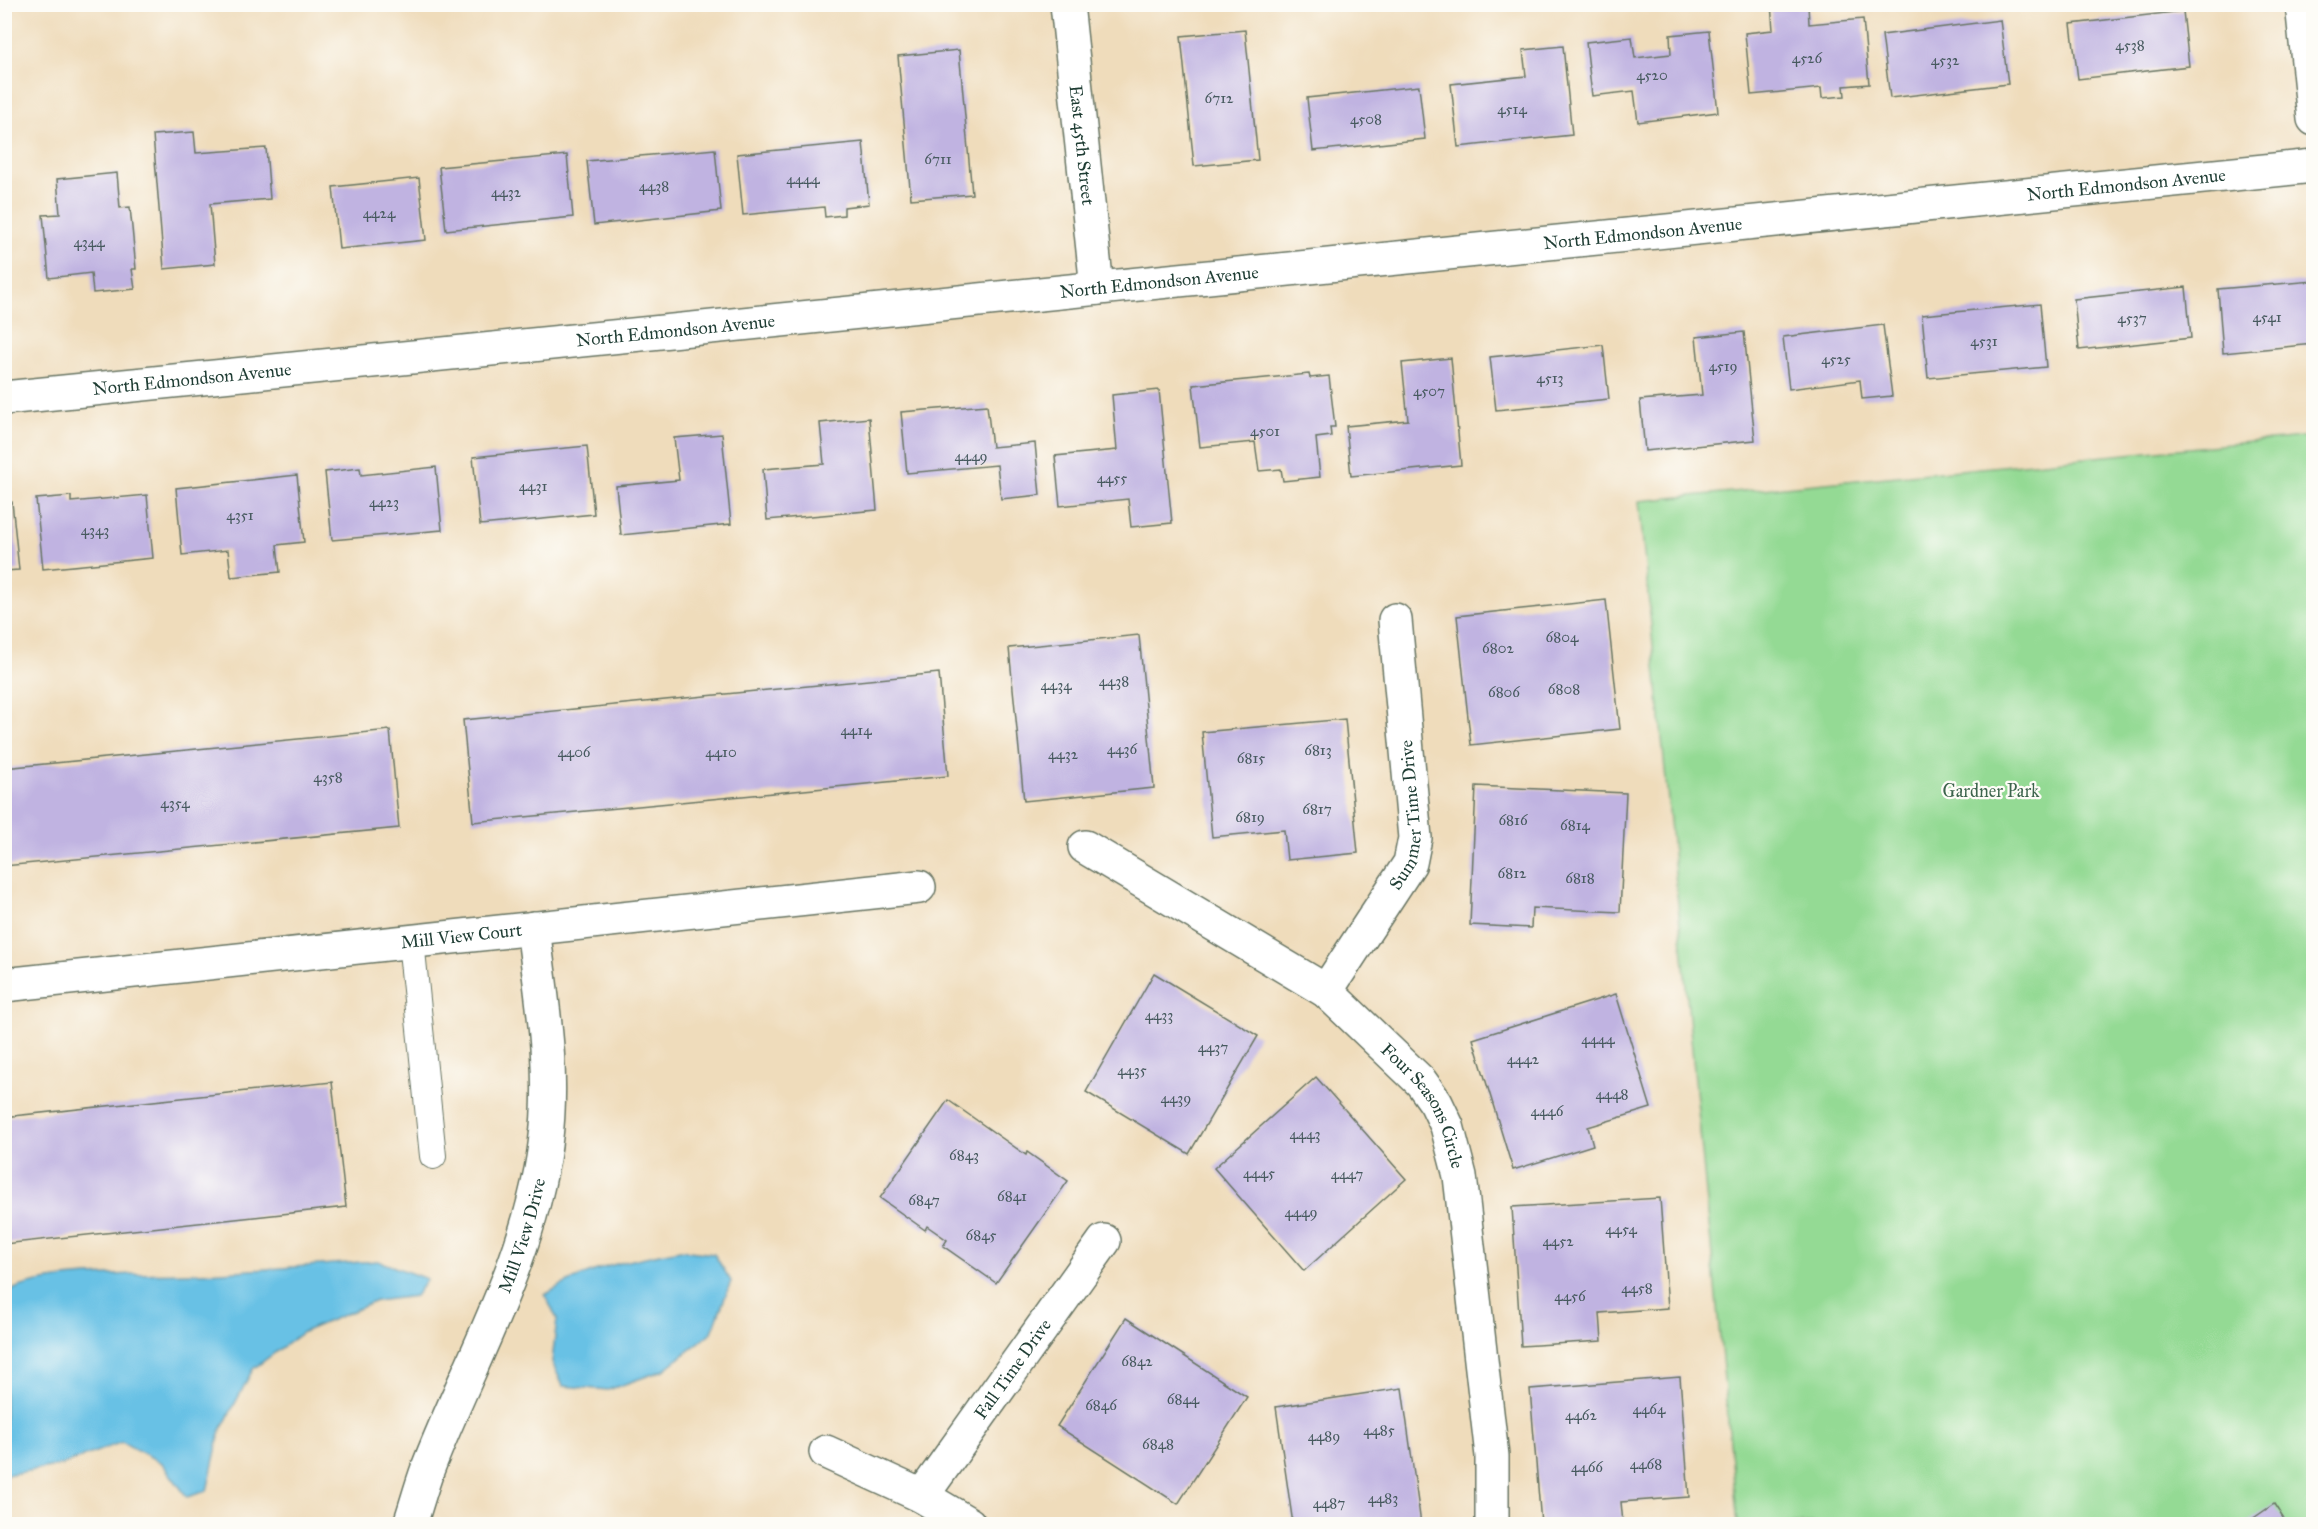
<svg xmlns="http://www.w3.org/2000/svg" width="2318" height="1529" viewBox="0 0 2318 1529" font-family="'IM FELL Great Primer',serif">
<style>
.green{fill:#94da94;stroke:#5a8c64;stroke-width:1.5}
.water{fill:#68c1e5;stroke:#447f8c;stroke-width:1.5}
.building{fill:#c0b3e1}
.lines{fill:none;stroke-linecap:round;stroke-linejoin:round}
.service-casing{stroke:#687563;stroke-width:28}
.minor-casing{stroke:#687563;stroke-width:36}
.service{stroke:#fff;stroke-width:26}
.minor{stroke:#fff;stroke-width:33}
.labels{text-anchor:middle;stroke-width:4.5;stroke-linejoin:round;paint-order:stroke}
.number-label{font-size:15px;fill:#475a5f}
.street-label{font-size:18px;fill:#1f3d34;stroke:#fdfcf7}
.park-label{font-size:18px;fill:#3c644c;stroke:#fdfcf7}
</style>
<rect width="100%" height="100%" fill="#fdfcf7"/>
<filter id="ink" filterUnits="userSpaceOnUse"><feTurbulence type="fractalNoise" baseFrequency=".0167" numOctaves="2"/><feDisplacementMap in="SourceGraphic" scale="12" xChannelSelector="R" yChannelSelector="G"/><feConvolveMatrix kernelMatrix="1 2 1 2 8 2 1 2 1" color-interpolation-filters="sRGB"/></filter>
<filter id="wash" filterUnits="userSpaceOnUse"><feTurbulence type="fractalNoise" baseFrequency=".008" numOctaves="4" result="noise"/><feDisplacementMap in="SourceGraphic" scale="24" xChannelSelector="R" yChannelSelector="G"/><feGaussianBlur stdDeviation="1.35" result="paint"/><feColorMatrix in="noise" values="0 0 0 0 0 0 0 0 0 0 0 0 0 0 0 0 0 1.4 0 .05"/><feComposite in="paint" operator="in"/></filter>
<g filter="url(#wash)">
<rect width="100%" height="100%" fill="#efdcbb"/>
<polygon class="green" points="2313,436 2313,1524 1738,1524 1639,501"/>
<g class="water">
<path d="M680 1250 714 1254 731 1281 712 1332 664 1370 608 1390 563 1386 552 1362 557 1319 545 1295C586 1268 633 1259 680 1250Z"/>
<path d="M378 1261 427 1279 415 1296 376 1301 303 1332 253 1369 220 1432 207 1491 187 1497 162 1463 122 1442 61 1465 5 1475 4 1295C33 1269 177 1275 222 1272 274 1269 326 1264 378 1261Z"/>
</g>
<g id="blocks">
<g class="building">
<polygon points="1771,4 1808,4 1809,24 1863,19 1869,84 1844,86 1845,96 1822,98 1821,88 1751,95 1745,33 1773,30"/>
<polygon points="2183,11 2189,66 2078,79 2071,24"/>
<polygon points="2000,20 2008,84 1890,98 1882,35"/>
<polygon points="1245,30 1258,160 1194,166 1181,36"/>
<polygon points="1709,31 1718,112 1638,122 1634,91 1592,96 1586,42 1632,37 1635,58 1671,54 1670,35"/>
<polygon points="1563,46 1572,135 1458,147 1451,84 1526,76 1523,50"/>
<polygon points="959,50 972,194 911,199 898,56"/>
<polygon points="1419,86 1425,139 1313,151 1307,98"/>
<polygon points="194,132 196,153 266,148 270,199 210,204 215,264 164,269 153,135"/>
<polygon points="863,142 869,204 844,207 844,215 825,217 824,207 743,215 737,154"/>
<polygon points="715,149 721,211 594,225 587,161"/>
<polygon points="567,155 573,217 446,230 439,167"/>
<polygon points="117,173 120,208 130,207 136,269 132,269 135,289 93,293 91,273 49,278 43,215 60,214 57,179"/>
<polygon points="419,178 426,240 339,249 333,187"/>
<polygon points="2314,281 2314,344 2223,353 2218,289"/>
<polygon points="2186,287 2191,338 2079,350 2074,299"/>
<polygon points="2040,304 2046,367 1928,378 1922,315"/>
<polygon points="1883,325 1892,396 1862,399 1860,380 1789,389 1783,337"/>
<polygon points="1744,332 1755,440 1645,451 1640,400 1702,395 1696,337"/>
<polygon points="1603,345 1609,399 1496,410 1490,357"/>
<polygon points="1451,358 1461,465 1351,476 1346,426 1408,420 1402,363"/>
<polygon points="1309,374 1310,378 1329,376 1335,427 1330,427 1331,436 1316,438 1320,477 1283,481 1281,469 1259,471 1255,442 1200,447 1193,385"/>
<polygon points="1159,390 1172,523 1131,527 1128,499 1060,506 1055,456 1117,450 1112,395"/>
<polygon points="987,405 992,447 1035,443 1040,495 1001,499 997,465 907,473 901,412"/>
<polygon points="869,418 877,510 767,520 763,469 824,464 820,423"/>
<polygon points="722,434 731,524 621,535 616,486 679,480 674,438"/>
<polygon points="587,446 594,514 480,525 473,457"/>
<polygon points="436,467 442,530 332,540 325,472 360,468 361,475"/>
<polygon points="297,475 304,542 277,545 280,572 231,577 228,550 182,555 176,488"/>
<polygon points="147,495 153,558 43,569 36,499 71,496 71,502"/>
<polygon points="12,502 19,570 4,571 4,503"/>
<polygon points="1606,600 1620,729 1471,745 1457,616"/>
<polygon points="1139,635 1154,788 1024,801 1009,648"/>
<polygon points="939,673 948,776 473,822 463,720"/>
<polygon points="1345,719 1358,853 1287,860 1284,830 1212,837 1202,732"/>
<polygon points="390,730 399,828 4,866 4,768"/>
<polygon points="1476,786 1626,793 1620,912 1532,908 1531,928 1470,925"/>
<polygon points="1154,973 1258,1036 1189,1154 1086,1092"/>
<polygon points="1616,994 1651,1108 1588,1127 1593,1145 1513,1170 1473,1039"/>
<polygon points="1316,1077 1406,1179 1304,1271 1214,1168"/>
<polygon points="332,1082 346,1207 4,1244 4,1117"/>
<polygon points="948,1100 1026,1155 1027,1152 1068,1181 996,1283 943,1246 947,1240 927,1226 925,1230 880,1198"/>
<polygon points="1660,1198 1668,1308 1600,1313 1602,1341 1521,1346 1512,1207"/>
<polygon points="1126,1318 1247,1397 1178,1504 1057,1426"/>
<polygon points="1680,1377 1689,1497 1621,1502 1623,1523 1541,1524 1530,1389"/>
<polygon points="1402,1388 1421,1524 1293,1524 1276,1407"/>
<polygon points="2274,1504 2287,1524 2245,1524"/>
</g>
</g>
</g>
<g filter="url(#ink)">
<use href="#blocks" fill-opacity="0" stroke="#687563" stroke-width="1.5"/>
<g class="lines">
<g class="service-casing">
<polyline id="service" points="411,941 433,1156"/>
</g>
<g class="minor-casing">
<g id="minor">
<path id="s1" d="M1067 4 1097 288"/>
<polyline points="2302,4 2314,119"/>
<path id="s2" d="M4 398 2314 166"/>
<path id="s3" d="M1085 847 1326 991 1421 1082 1436 1103 1447 1126 1460 1176 1492 1456V1524"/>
<path id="s4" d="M4 985 919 887"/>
<path id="s5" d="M1326 991 1410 863 1415 838 1395 620"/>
<polyline points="826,1452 922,1496 969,1524"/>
<path id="s6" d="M922 1496 1104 1241"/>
<path id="s7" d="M410 1524C416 1506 421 1487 428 1468 469 1362 530 1260 545 1145 555 1072 542 1000 533 928"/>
</g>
</g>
<use href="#service" class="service"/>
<use href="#minor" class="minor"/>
</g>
</g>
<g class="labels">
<g class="number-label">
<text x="2130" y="50">4538</text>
<text x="1807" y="63">4526</text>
<text x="1945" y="65">4532</text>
<text x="1652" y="80">4520</text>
<text x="1219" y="103">6712</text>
<text x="1512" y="114">4514</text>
<text x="1366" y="124">4508</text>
<text x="938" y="164">6711</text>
<text x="803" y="184">4444</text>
<text x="654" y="191">4438</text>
<text x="506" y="197">4432</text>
<text x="379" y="218">4424</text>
<text x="89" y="247">4344</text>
<text x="2267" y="322">4541</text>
<text x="2132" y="323">4537</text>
<text x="1984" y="346">4531</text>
<text x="1836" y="364">4525</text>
<text x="1723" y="371">4519</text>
<text x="1550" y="383">4513</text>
<text x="1429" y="396">4507</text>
<text x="1265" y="436">4501</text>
<text x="971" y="461">4449</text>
<text x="1112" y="483">4455</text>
<text x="533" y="491">4431</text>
<text x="384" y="507">4423</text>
<text x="240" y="520">4351</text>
<text x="95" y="535">4343</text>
<text x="1562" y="642">6804</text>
<text x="1498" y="653">6802</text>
<text x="1114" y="686">4438</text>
<text x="1056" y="690">4434</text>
<text x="1564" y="694">6808</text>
<text x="1504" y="697">6806</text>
<text x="856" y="735">4414</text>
<text x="1122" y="754">4436</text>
<text x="1318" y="755">6813</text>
<text x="574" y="757">4406</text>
<text x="721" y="757">4410</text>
<text x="1063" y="759">4432</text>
<text x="1251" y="763">6815</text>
<text x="328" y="782">4358</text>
<text x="175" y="808">4354</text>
<text x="1317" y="814">6817</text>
<text x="1250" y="822">6819</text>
<text x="1513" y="825">6816</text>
<text x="1575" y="830">6814</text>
<text x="1512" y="878">6812</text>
<text x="1580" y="883">6818</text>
<text x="1159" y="1020">4433</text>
<text x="1598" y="1044">4444</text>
<text x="1213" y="1052">4437</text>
<text x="1523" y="1064">4442</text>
<text x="1132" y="1075">4435</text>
<text x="1612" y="1099">4448</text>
<text x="1176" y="1103">4439</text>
<text x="1547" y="1116">4446</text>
<text x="1305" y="1139">4443</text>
<text x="964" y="1160">6843</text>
<text x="1259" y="1178">4445</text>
<text x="1347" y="1179">4447</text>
<text x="1012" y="1201">6841</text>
<text x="924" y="1205">6847</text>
<text x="1301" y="1217">4449</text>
<text x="1621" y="1234">4454</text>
<text x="981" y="1240">6845</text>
<text x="1558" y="1246">4452</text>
<text x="1637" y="1293">4458</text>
<text x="1570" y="1301">4456</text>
<text x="1137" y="1366">6842</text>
<text x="1183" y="1404">6844</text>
<text x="1101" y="1410">6846</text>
<text x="1649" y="1414">4464</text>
<text x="1581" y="1420">4462</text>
<text x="1379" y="1435">4485</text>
<text x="1324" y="1441">4489</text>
<text x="1158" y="1449">6848</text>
<text x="1646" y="1469">4468</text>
<text x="1587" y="1472">4466</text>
<text x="1383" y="1503">4483</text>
<text x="1329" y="1508">4487</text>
</g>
<g class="street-label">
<text dy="6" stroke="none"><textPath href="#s1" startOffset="142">East 45th Street</textPath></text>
<text dy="6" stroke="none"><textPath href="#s2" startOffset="2133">North Edmondson Avenue</textPath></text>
<text dy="6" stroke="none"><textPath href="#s2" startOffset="1647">North Edmondson Avenue</textPath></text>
<text dy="6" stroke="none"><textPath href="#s2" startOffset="1161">North Edmondson Avenue</textPath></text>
<text dy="6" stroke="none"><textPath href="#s2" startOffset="675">North Edmondson Avenue</textPath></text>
<text dy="6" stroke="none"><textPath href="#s2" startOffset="189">North Edmondson Avenue</textPath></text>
<text dy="6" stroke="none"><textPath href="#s5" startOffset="200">Summer Time Drive</textPath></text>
<text dy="6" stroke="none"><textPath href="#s4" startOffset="460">Mill View Court</textPath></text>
<text dy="6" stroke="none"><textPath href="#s3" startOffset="434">Four Seasons Circle</textPath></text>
<text dy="6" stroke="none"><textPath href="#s7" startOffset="310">Mill View Drive</textPath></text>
<text dy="6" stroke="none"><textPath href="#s6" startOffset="156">Fall Time Drive</textPath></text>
</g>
<g class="park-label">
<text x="1991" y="797">Gardner Park</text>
</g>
</g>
<rect width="2318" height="1529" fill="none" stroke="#fdfcf7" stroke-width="24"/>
</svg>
